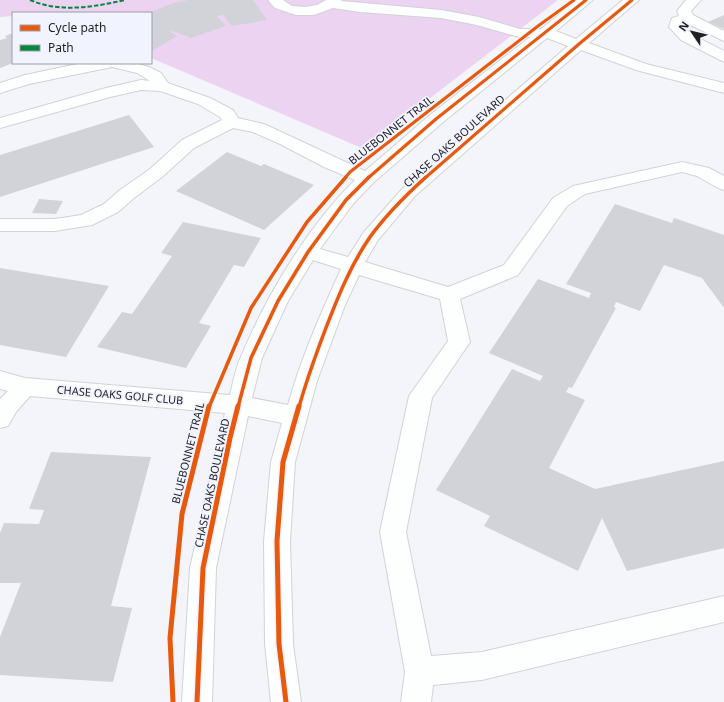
<svg xmlns="http://www.w3.org/2000/svg" width="724" height="702" viewBox="0 0 724 702" font-family="'Noto Sans',sans-serif">
<style>
.green{fill:#ecd3f2}
.building{fill:#d2d3d8}
.lines{fill:none;stroke-linecap:round;stroke-linejoin:round}
.minor-casing{stroke:#d2d2d7;stroke-width:2}
.minor{fill:#fdfefe;fill-rule:evenodd}
.quiet{stroke:#00873e;stroke-width:2;stroke-dasharray:4.5 2;stroke-linecap:butt}
.cycleway-far2-casing{stroke:#f1f3fe;stroke-width:5}
.cycleway-far1-casing{stroke:#f1f3fe;stroke-width:6}
.cycleway-casing{stroke:#f1f3fe;stroke-width:8}
.cycleway-far2{stroke:#e8590c;stroke-width:3}
.cycleway-far1{stroke:#e8590c;stroke-width:3.5}
.cycleway{stroke:#e8590c;stroke-width:5}
.labels{text-anchor:middle;stroke-width:3.5;stroke-linejoin:round;paint-order:stroke}
.street-label{font-size:11px;fill:#1e1e23;stroke:#f1f3fe}
</style>
<rect width="100%" height="100%" fill="#f4f5fb"/>
<polygon class="green" points="0,0 558,0 364,149 151,58 151,13 13,13 13,16 0,17"/>
<g class="building">
<polygon points="188,0 253,0 267,20 232,26 223,15 217,16 226,26 191,38 173,31 170,32 177,36 152,51 151,50 151,12 173,3"/>
<polygon points="724,15 724,29 708,22"/>
<polygon points="13,33 13,63 0,68 0,40 7,38 5,36"/>
<polygon points="129,115 154,147 0,197 0,155"/>
<polygon points="227,152 261,166 264,164 314,185 264,230 176,191"/>
<polygon points="39,199 63,201 56,214 32,213"/>
<polygon points="615,204 672,223 674,218 724,235 724,308 702,278 664,265 640,311 616,302 614,307 616,308 572,388 569,387 566,392 585,400 549,468 595,489 724,461 724,548 627,571 602,518 578,571 484,526 490,516 436,490 512,369 540,381 543,376 489,353 538,279 589,298 591,293 566,284"/>
<polygon points="183,222 261,238 244,267 234,265 199,323 211,326 186,368 97,347 122,312 132,314 172,256 161,253"/>
<polygon points="0,268 109,286 66,357 0,345"/>
<polygon points="51,452 151,457 111,606 132,608 113,682 0,675 0,637 21,583 0,583 0,533 4,523 39,524 44,510 29,509"/>
</g>
<g class="lines">
<g class="minor-casing">
<g id="minor">
<path d="M268 0H283L292 6 305 7 317 5 326 0H342L341 1 441 10 479 17 520 29H541L577 0H593L556 31 576 39 623 0H639L589 43 646 64 724 83V93L636 70 581 50 415 196 378 240 365 262 448 287 504 265 553 198 573 186 682 162 709 168 724 176V190L718 188 697 176 682 172 585 194 567 206 518 275 460 299 470 342 432 398 406 532 431 656 482 652 724 596V622L482 680 433 685 431 702H401L405 672 380 532 409 396 448 341 440 299 359 275 345 305 317 381 295 462 290 541 293 644 301 702H271L265 644 264 541 271 462 282 423 248 416 216 568 212 702H182L190 568 225 413 30 396 16 412 8 426 0 428V399L8 391 0 389V371L25 378 230 395C233 383 235 369 241 357 266 296 308 226 355 180L324 167 280 144 253 132 233 128 194 148 162 177 134 198 118 212 92 225 55 231H0V219H55L81 215 104 204 120 190 150 169 182 140 222 120 220 117 198 104 160 91 141 90 110 97 0 128V118L106 88 141 80 150 81 137 73 112 67 29 84 0 93V83L25 75 82 63H134L149 67 161 73 168 83 210 98 233 110 238 118 264 124 365 171 430 115 530 37H519L477 25 441 18 360 12 333 8 314 15H296L275 8ZM547 38 568 46 403 188 364 232 348 257 320 249 353 204 373 183 442 123ZM313 260 341 269C321 313 301 358 288 405L252 398 262 358 288 301Z"/>
<polygon points="686,0 701,0 691,11 693,15 724,31 724,41 686,23 683,26 691,34 724,51 724,62 681,40 669,27 672,18 679,16 677,11"/>
</g>
</g>
<use href="#minor" class="minor"/>
<path class="quiet" d="M30 0C61 13 93 7 125 0"/>
<g class="cycleway-far2-casing">
<g id="cycleway-far2">
<polyline points="345,178 350,172 538,26 574,0"/>
<polyline points="368,178 436,119 586,0"/>
<polyline points="425,178 579,44 632,0"/>
</g>
</g>
<g class="cycleway-far1-casing">
<g id="cycleway-far1">
<polyline points="209,407 251,308 307,222 346,177"/>
<polyline points="238,407 251,358 278,301 308,252 346,200 369,177"/>
<path d="M299 407C306 382 315 357 324 333 337 299 350 266 370 237 386 215 406 195 426 177"/>
</g>
</g>
<g class="cycleway-casing">
<g id="cycleway">
<polyline points="173,702 170,638 182,514 209,406"/>
<polyline points="197,702 203,568 230,438 238,406"/>
<polyline points="286,702 279,644 277,541 283,462 299,406"/>
</g>
</g>
<use href="#cycleway-far2" class="cycleway-far2"/>
<use href="#cycleway-far1" class="cycleway-far1"/>
<use href="#cycleway" class="cycleway"/>
</g>
<g class="labels">
<g class="street-label">
<text transform="translate(391 130) rotate(-38)" y="4">BLUEBONNET TRAIL</text>
<text transform="translate(454 141) rotate(-42)" y="4">CHASE OAKS BOULEVARD</text>
<text transform="translate(120 395) rotate(5)" y="4">CHASE OAKS GOLF CLUB</text>
<text transform="translate(188 453) rotate(-76)" y="4">BLUEBONNET TRAIL</text>
<text transform="translate(212 483) rotate(-78)" y="4">CHASE OAKS BOULEVARD</text>
</g>
</g>
<rect x="12" y="12" width="140" height="52" fill="#f1f3fe" stroke="#9d9ea6"/>
<rect x="20" y="25" width="20" height="6" fill="#e8590c" stroke="#9d9ea6"/>
<text x="48" y="32" font-size="12" fill="#1e1e23">Cycle path</text>
<rect x="20" y="45" width="20" height="6" fill="#00873e" stroke="#9d9ea6"/>
<text x="48" y="52" font-size="12" fill="#1e1e23">Path</text>
<g transform="translate(692 32) rotate(305)" stroke="#f1f3fe" stroke-width="3" paint-order="stroke">
<path d="M0-3L7 15L0 10L-7 15Z" fill="#1e1e23"/>
<text y="-6" font-size="11" font-weight="bold" text-anchor="middle" fill="#1e1e23">N</text>
</g>
</svg>
